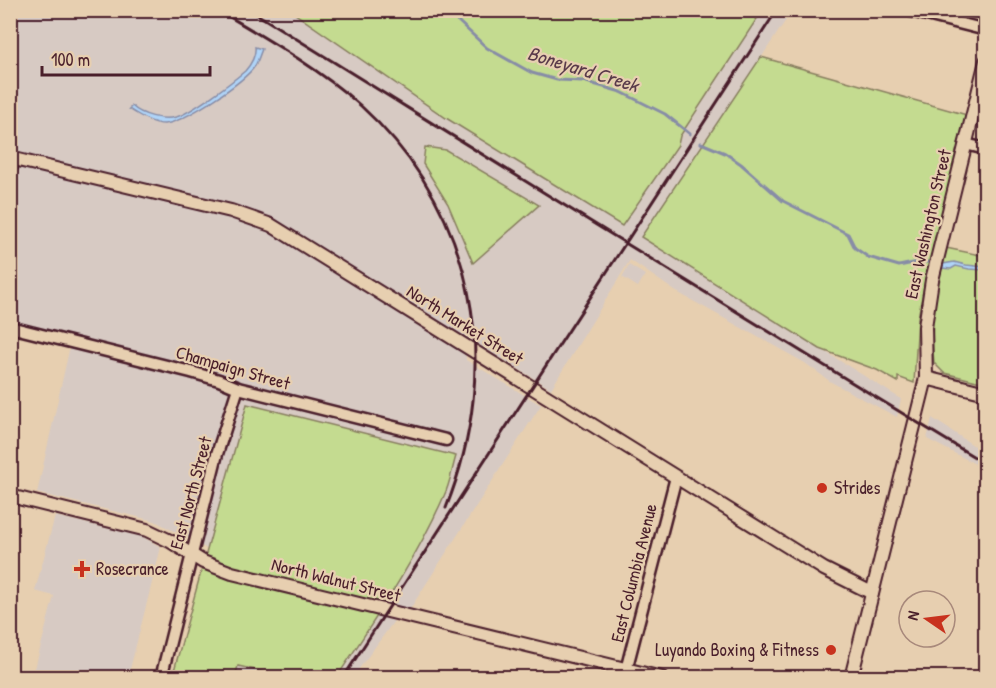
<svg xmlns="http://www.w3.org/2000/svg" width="996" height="688" viewBox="0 0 996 688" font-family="'Patrick Hand',sans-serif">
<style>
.built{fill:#d7cac3}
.green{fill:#c4db90;stroke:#877d5e;stroke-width:1.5}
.water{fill:#afd4f8;stroke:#878ca6;stroke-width:1.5}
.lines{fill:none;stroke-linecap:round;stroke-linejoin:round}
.stream{stroke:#878ca6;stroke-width:3}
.minor-casing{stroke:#4a1f2b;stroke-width:15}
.tertiary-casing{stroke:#4a1f2b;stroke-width:16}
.minor{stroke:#e7cfb0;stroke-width:10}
.tertiary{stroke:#e7cfb0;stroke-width:12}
.rail{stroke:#4a1f2b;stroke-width:3}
.poi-dot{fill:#c8321e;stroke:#e7cfb0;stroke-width:2}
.labels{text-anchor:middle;stroke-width:4.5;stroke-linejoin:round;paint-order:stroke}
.street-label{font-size:18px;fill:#4a1f2b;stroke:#e7cfb0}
.poi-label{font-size:18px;fill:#4a1f2b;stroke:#e7cfb0;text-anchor:start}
.water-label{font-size:20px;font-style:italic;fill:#593a4a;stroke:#e7cfb0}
</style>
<rect width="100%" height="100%" fill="#e7cfb0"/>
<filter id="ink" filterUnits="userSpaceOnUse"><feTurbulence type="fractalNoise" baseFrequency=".0167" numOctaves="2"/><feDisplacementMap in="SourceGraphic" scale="12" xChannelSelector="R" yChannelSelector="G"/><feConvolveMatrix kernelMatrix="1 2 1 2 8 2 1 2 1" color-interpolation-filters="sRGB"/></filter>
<g filter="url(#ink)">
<g class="built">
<polygon points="11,11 291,11 446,118 622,226 762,11 792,11 642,237 901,399 897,417 831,382 805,363 675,291 630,260 551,389 465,336 466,360 541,405 410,609 385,603 377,616 394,621 353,677 172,677 207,549 155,521 37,493 70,346 11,331"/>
<polygon points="629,265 645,275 638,287 622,277"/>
<polygon points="932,418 985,453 985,469 927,439"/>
<polygon points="55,516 143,537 161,547 128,677 33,676 54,596 35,591"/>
</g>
<g class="green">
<polygon points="291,11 762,11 680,136 678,145 622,226 446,118"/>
<polygon points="761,57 967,115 926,275 918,318 914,383 898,377 898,382 877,370 820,349 641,237"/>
<polygon points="425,147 446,150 539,205 473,263 448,204 423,164"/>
<path d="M946 248 985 256V383L944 373 934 363C929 320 936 290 946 248Z"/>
<path d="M247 404 456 456C452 469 450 484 444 496 416 560 375 619 337 677H286L238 666 235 677 172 678Z"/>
</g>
<g class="water">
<path d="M255 47 262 49C260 54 258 61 255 66 244 82 183 123 164 124 152 124 138 115 129 109L132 106C141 115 163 121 176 117 190 114 233 81 245 71 251 64 256 56 255 47Z"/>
<polygon points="954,262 966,265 985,267 985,270 969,269 956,266 951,269 942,268 943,264"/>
</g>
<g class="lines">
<g class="stream">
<polyline points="439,10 458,21 487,48 532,73 557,80 583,81 621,92 665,114 690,134"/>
<polyline points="701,143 725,153 741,164 783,201 848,234 855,248 868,257 899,266 918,262 928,262"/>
</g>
<g class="minor-casing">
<g id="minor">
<polyline points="907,10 986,30"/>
<polyline points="965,144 986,149"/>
<polyline points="10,172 14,159"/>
<polyline points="10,327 191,372 219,380 238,388 446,440"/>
<polyline points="161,678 217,454 238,388"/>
<polyline points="624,678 676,477"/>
</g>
</g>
<g class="tertiary-casing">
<g id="tertiary">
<polyline points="10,158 231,211 271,225 824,569 872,593"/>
<polyline points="926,378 986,393"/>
<polyline points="10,496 147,530 170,541 203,562 232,573 662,678"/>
<polyline points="851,678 926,378 925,327 932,280 986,61"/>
</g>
</g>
<use href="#minor" class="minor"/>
<use href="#tertiary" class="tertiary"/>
<g class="rail">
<path d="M218 10C267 39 318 68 361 106 477 212 503 365 446 508"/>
<path d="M250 10C495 162 739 315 986 464"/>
<polyline points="343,678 777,10"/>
</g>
</g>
</g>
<g class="poi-dot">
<circle cx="822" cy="488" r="6"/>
<path d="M79 560h6v6h6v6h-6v6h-6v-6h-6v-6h6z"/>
<circle cx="831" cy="650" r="6"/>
</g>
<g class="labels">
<g class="street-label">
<text transform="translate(928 224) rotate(-77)" y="6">East Washington Street</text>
<text transform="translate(465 325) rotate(32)" y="6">North Market Street</text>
<text transform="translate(233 368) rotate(16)" y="6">Champaign Street</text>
<text transform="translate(191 493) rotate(-75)" y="6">East North Street</text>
<text transform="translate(634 573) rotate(-76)" y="6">East Columbia Avenue</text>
<text transform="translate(336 580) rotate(14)" y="6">North Walnut Street</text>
</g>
<g class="poi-label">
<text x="834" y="494">Strides</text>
<text x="96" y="575">Rosecrance</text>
<text x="819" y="656" text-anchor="end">Luyando Boxing &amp; Fitness</text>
</g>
<g class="water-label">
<text transform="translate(583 69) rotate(17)" y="7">Boneyard Creek</text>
</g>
</g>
<rect width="996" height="688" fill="none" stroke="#e7cfb0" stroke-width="36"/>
<rect x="18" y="18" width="960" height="652" fill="none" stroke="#4a1f2b" stroke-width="2" filter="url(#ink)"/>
<g transform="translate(927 619) rotate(284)"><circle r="28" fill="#e7cfb0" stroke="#a8897b" stroke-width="1.5"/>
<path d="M0-4.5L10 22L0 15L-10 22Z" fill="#c8321e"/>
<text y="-9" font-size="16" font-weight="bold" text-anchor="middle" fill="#4a1f2b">N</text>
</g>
<path d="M42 66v9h168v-9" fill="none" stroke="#4a1f2b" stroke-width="3"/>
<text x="51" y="66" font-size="18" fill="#4a1f2b" stroke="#e7cfb0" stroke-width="4.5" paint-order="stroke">100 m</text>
</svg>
